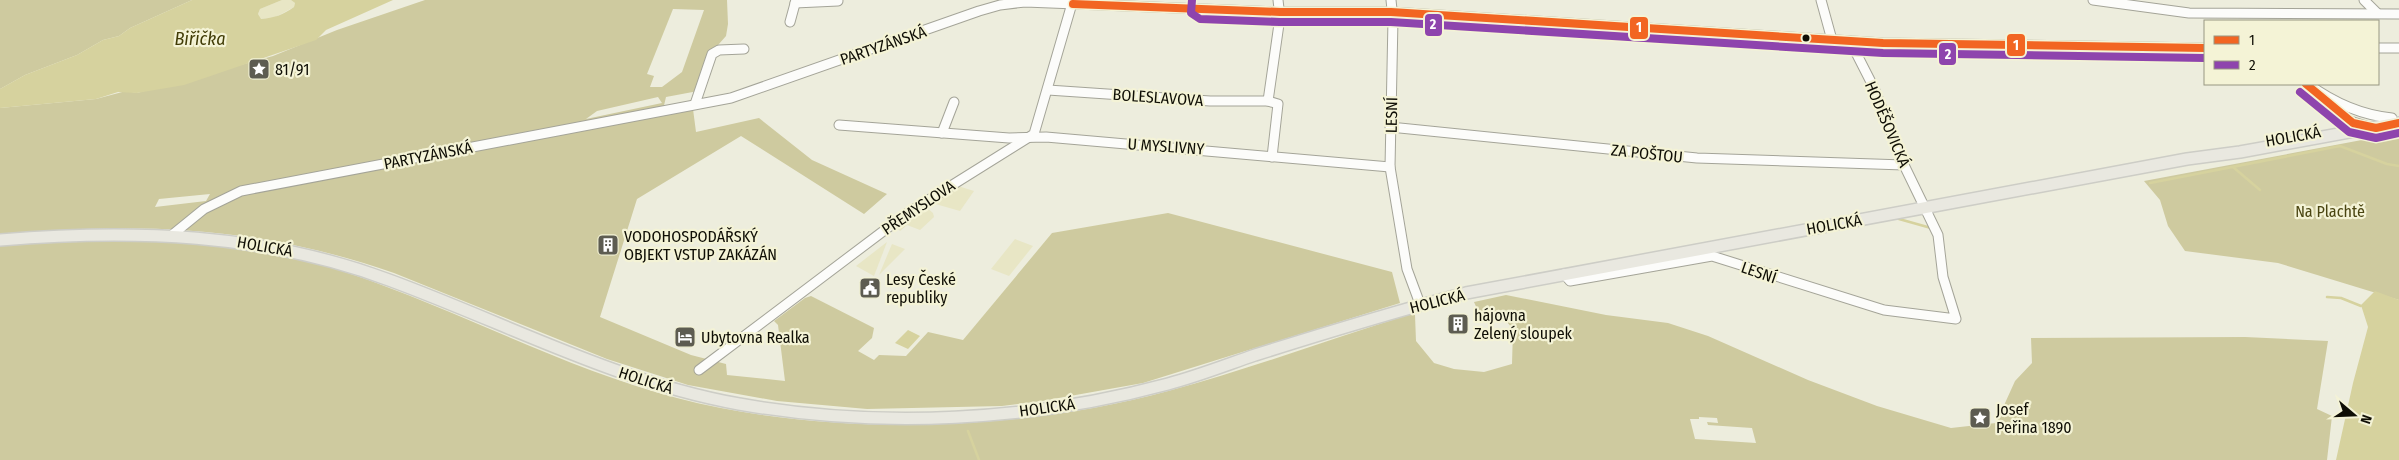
<svg xmlns="http://www.w3.org/2000/svg" width="2399" height="460" viewBox="0 0 2399 460" font-family="'Fira Sans Condensed',sans-serif">
<style>
.green{fill:#e8e6c5}
.forest{fill:#ceca9f;fill-rule:evenodd}
.water{fill:#d6d29e}
.lines{fill:none;stroke-linecap:round;stroke-linejoin:round}
.stream{stroke:#d6d29e;stroke-width:2.5}
.minor-casing{stroke:#a4a498;stroke-width:11}
.major-casing{stroke:#cdcdc6;stroke-width:14}
.minor{stroke:#fcfcfa;stroke-width:9}
.major{stroke:#e9e8e0;stroke-width:11}
.bus-1-casing{stroke:#f4f3d6;stroke-width:11}
.bus-2-casing{stroke:#f4f3d6;stroke-width:11}
.bus-1{stroke:#f26522;stroke-width:8}
.bus-2{stroke:#8e44ad;stroke-width:8}
.bus-dot{fill:#0f0e05;stroke:#f4f3d6;stroke-width:2}
.labels{text-anchor:middle;stroke-width:4.5;stroke-linejoin:round;paint-order:stroke}
.street-label{font-size:16px;fill:#0f0e05;stroke:#f4f3d6}
.poi-label{font-size:16px;fill:#0f0e05;stroke:#f4f3d6;text-anchor:start}
.park-label{font-size:16px;fill:#4a4511;stroke:#f4f3d6}
.water-label{font-size:18px;font-style:italic;fill:#413c06;stroke:#f4f3d6}
.line-badge{stroke:#f4f3d6;stroke-width:2}
.badge-label{font-size:14px;text-anchor:middle;font-weight:bold;fill:#fff}
</style>
<rect width="100%" height="100%" fill="#ededdd"/>
<g class="green">
<polygon points="282,0 291,0 295,3 294,7 274,18 260,19 258,14 260,9"/>
<polygon points="958,186 974,191 960,211 932,203"/>
<polygon points="926,207 933,213 934,217 920,230 907,225 900,231 896,227"/>
<polygon points="1015,239 1033,246 1009,276 991,269"/>
<polygon points="887,242 874,276 856,266"/>
<polygon points="892,244 905,249 879,275"/>
</g>
<g class="forest">
<polygon points="0,0 192,0 130,28 119,36 103,40 77,55 25,75 0,89"/>
<path d="M425 0H727L728 24 726 36 711 53 698 91 666 97 662 114 693 109 696 132 759 118 812 160 887 194 864 214 741 136 637 199 600 317 691 355 726 364 727 375 785 381 778 325 774 321 805 298 811 296 874 328 872 338 858 351 874 360 879 355 906 356 928 332 963 340 1052 233 1168 213 1392 272 1400 303 1143 383 1042 401 1002 406 867 409 777 401 688 385 607 359 394 273C263 227 137 221 0 235V108L96 99 126 91 137 93 273 56 337 30ZM673 9 704 10 682 72 662 87H650L654 76 647 74ZM658 97 662 103 586 119 597 111ZM210 194 206 201 155 207 159 199Z"/>
<polygon points="2399,133 2399,300 2278,263 2185,251 2168,226 2160,200 2144,181"/>
<path d="M83 239C173 240 262 244 348 273 459 310 563 368 677 398 826 437 1020 432 1168 391 1250 369 1330 339 1411 314L1415 315 1416 341 1434 363 1454 369 1484 372 1512 364 1513 329 1500 314 1478 311 1474 302 1506 295 1606 315 1668 323 1708 336 1808 380 1877 406 1951 428 1996 423 2015 381 2032 363 2031 338 2245 337 2328 341 2317 409 2332 416 2327 460H0V245ZM1699 417 1717 418 1718 423 1707 422 1708 425 1752 428 1756 443 1695 439 1690 419H1699Z"/>
</g>
<g class="water">
<path d="M192 0H282L260 9 258 14 261 19C274 18 283 15 294 7L295 3 291 0H393L326 30 316 40 184 85 137 93 118 92 96 99 0 108V89L25 75 77 55 103 40 119 36 130 28Z"/>
<polygon points="2375,291 2399,300 2399,460 2336,460 2353,383 2368,327 2361,305"/>
<polygon points="908,330 920,336 908,349 895,343"/>
</g>
<g class="lines">
<g class="stream">
<polyline points="2233,167 2260,190"/>
<polyline points="2150,183 2340,146 2387,164 2399,166"/>
<polyline points="1899,219 1931,228"/>
<polyline points="2327,297 2341,298 2361,306"/>
<polyline points="968,431 979,460"/>
</g>
<g class="minor-casing">
<g id="minor">
<polyline points="1391,0 1393,19 1390,167 1407,269 1420,304"/>
<polyline points="1821,0 1832,40"/>
<polyline points="2093,0 2189,13 2399,14"/>
<polyline points="2364,0 2377,13"/>
<polyline points="795,3 838,1"/>
<polyline points="790,22 796,0"/>
<polyline points="2378,48 2399,48"/>
<path d="M2308 84C2334 103 2360 115 2392 118"/>
<polyline points="1048,90 1210,101 1268,101 1278,104 1272,157"/>
<polyline points="1268,101 1280,17 1278,0"/>
<polyline points="695,104 712,54 719,50 744,49"/>
<polyline points="2328,104 2350,121 2369,127"/>
<polyline points="839,125 1009,138 1046,137 1390,167"/>
<polyline points="1390,127 1697,158 1904,165"/>
<polyline points="942,133 954,102"/>
<polyline points="172,235 204,209 241,191 731,98 979,11 1000,5 1025,2 1280,12 1391,12 1883,43 2205,48"/>
<polyline points="1564,274 1570,281 1712,256 1884,310 1956,319 1943,277 1938,235 1904,165 1874,88 1850,41"/>
<polyline points="699,370 906,214 1034,134 1073,0"/>
</g>
</g>
<g class="major-casing">
<path id="major" d="M0 240C131 229 264 233 389 280 506 323 616 382 739 404 880 429 1031 421 1168 384 1198 376 1226 365 1255 355 1325 333 1395 311 1466 293L2187 159 2240 152 2399 123"/>
</g>
<use href="#minor" class="minor"/>
<use href="#major" class="major"/>
<g class="bus-1-casing">
<g id="bus-1">
<polyline points="1073,4 1280,12 1391,12 1883,43 2205,48"/>
<polyline points="2306,84 2353,123 2376,128 2399,123"/>
</g>
</g>
<g class="bus-2-casing">
<g id="bus-2">
<polyline points="1192,0 1191,13 1200,19 1280,22 1391,22 1883,53 2205,58"/>
<polyline points="2300,92 2349,132 2376,138 2399,133"/>
</g>
</g>
<use href="#bus-1" class="bus-1"/>
<use href="#bus-2" class="bus-2"/>
</g>
<defs>
<g id="sight-square" transform="scale(1.125)"><rect x="-9" y="-9" width="18" height="18" rx="4" fill="#5d5c51" stroke="#f4f3d6"/><path d="M0-6L1.8-2.2L6-1.7L2.9 1.2L3.7 5.4L0 3.3L-3.7 5.4L-2.9 1.2L-6-1.7L-1.8-2.2Z" fill="#fff"/></g>
<g id="building-square" transform="scale(1.125)"><rect x="-9" y="-9" width="18" height="18" rx="4" fill="#5d5c51" stroke="#f4f3d6"/><path d="M-4-6H4V6H1V3H-1V6H-4ZM-2.5-4.3h1.7v1.8h-1.7ZM.8-4.3h1.7v1.8H.8ZM-2.5-1h1.7V.8h-1.7ZM.8-1h1.7V.8H.8Z" fill="#fff"/></g>
<g id="civic-square" transform="scale(1.125)"><rect x="-9" y="-9" width="18" height="18" rx="4" fill="#5d5c51" stroke="#f4f3d6"/><path d="M-.6-6.5H3V-4.5H.6V-3L4-1V1h2V6H-6V1h2V-1L-.6-3ZM-1.2 2.5V6h2.4V2.5Z" fill="#fff"/></g>
<g id="hotel-square" transform="scale(1.125)"><rect x="-9" y="-9" width="18" height="18" rx="4" fill="#5d5c51" stroke="#f4f3d6"/><path d="M-6-4.5h1.5V1H6V5H4.5V3h-9V5H-6ZM-4 0a1.8 1.8 0 1 1 3.6 0ZM.5 0V-2.5h3Q6-2.5 6 0Z" fill="#fff"/></g>
</defs>
<g fill-rule="evenodd">
<use href="#sight-square" x="259" y="69"/>
<use href="#building-square" x="608" y="245"/>
<use href="#civic-square" x="870" y="288"/>
<use href="#building-square" x="1458" y="324"/>
<use href="#hotel-square" x="685" y="337"/>
<use href="#sight-square" x="1980" y="418"/>
</g>
<circle class="bus-dot" cx="1806" cy="38" r="4.5"/>
<g class="labels">
<g class="street-label">
<text transform="translate(883 45) rotate(-19)" y="6">PARTYZÁNSKÁ</text>
<text transform="translate(1158 97) rotate(4)" y="6">BOLESLAVOVA</text>
<text transform="translate(1391 115) rotate(-89)" y="6">LESNÍ</text>
<text transform="translate(1888 124) rotate(67)" y="6">HODĚŠOVICKÁ</text>
<text transform="translate(2293 136) rotate(-10)" y="6">HOLICKÁ</text>
<text transform="translate(1166 146) rotate(4)" y="6">U MYSLIVNY</text>
<text transform="translate(1647 153) rotate(6)" y="6">ZA POŠTOU</text>
<text transform="translate(428 155) rotate(-11)" y="6">PARTYZÁNSKÁ</text>
<text transform="translate(918 207) rotate(-34)" y="6">PŘEMYSLOVA</text>
<text transform="translate(1834 224) rotate(-10)" y="6">HOLICKÁ</text>
<text transform="translate(265 246) rotate(10)" y="6">HOLICKÁ</text>
<text transform="translate(1759 272) rotate(19)" y="6">LESNÍ</text>
<text transform="translate(1437 301) rotate(-14)" y="6">HOLICKÁ</text>
<text transform="translate(646 380) rotate(18)" y="6">HOLICKÁ</text>
<text transform="translate(1047 407) rotate(-8)" y="6">HOLICKÁ</text>
</g>
<g class="poi-label">
<text x="275" y="75">81/91</text>
<text x="624" y="242">VODOHOSPODÁŘSKÝ<tspan x="624" dy="18">OBJEKT VSTUP ZAKÁZÁN</tspan></text>
<text x="886" y="285">Lesy České<tspan x="886" dy="18">republiky</tspan></text>
<text x="1474" y="321">hájovna<tspan x="1474" dy="18">Zelený sloupek</tspan></text>
<text x="701" y="343">Ubytovna Realka</text>
<text x="1996" y="415">Josef<tspan x="1996" dy="18">Peřina 1890</tspan></text>
</g>
<g class="park-label">
<text x="2330" y="217">Na Plachtě</text>
</g>
<g class="water-label">
<text x="200" y="45">Biřička</text>
</g>
</g>
<g class="line-badge">
<rect x="1424" y="13" width="19" height="24" rx="5" fill="#8e44ad"/>
<rect x="1629" y="16" width="20" height="24" rx="5" fill="#f26522"/>
<rect x="2006" y="33" width="20" height="24" rx="5" fill="#f26522"/>
<rect x="1938" y="42" width="19" height="24" rx="5" fill="#8e44ad"/>
</g>
<g class="badge-label">
<text x="1433" y="29">2</text>
<text x="1639" y="32">1</text>
<text x="2016" y="50">1</text>
<text x="1948" y="59">2</text>
</g>
<rect x="2204" y="20" width="175" height="65" fill="#f4f3d6" stroke="#989782"/>
<rect x="2214" y="36" width="25" height="8" fill="#f26522" stroke="#989782"/>
<text x="2249" y="45" font-size="15" fill="#0f0e05">1</text>
<rect x="2214" y="61" width="25" height="8" fill="#8e44ad" stroke="#989782"/>
<text x="2249" y="70" font-size="15" fill="#0f0e05">2</text>
<g transform="translate(2354 415) rotate(109)" stroke="#f4f3d6" stroke-width="4" paint-order="stroke">
<path d="M0-4L9 19L0 12L-9 19Z" fill="#0f0e05"/>
<text y="-8" font-size="14" font-weight="bold" text-anchor="middle" fill="#0f0e05">N</text>
</g>
</svg>
